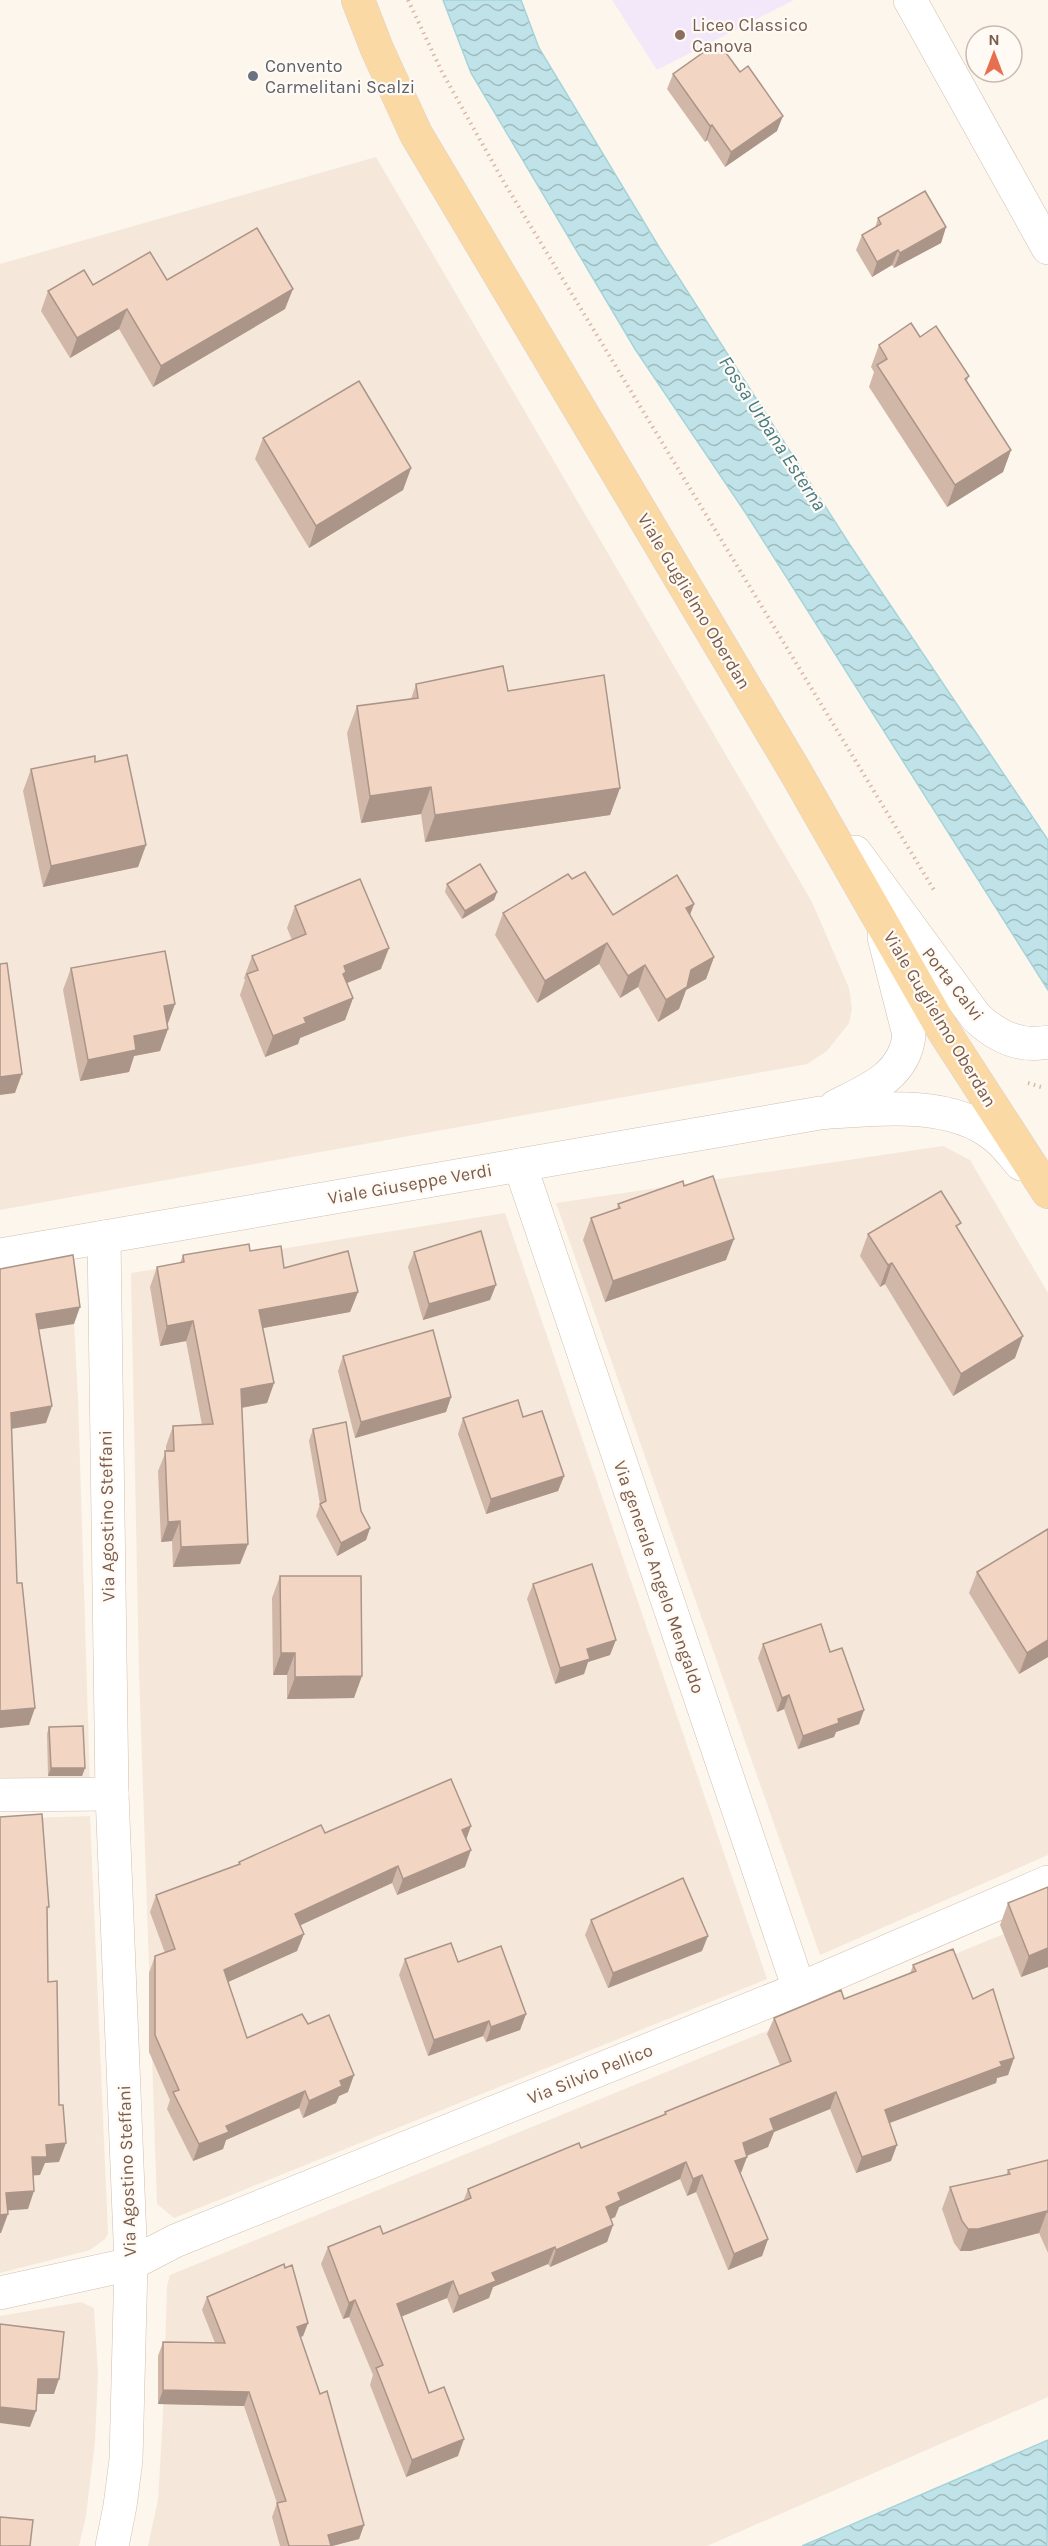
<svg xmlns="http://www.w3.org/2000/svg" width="1048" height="2546" viewBox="0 0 1048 2546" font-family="Karla,sans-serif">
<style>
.residential{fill:#f5e8da}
.education{fill:#f3e8fa}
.water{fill:url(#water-waves);stroke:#a5d3da;stroke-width:1.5}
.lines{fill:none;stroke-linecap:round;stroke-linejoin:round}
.minor-casing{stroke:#d1beb0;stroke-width:34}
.major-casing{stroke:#dad1cd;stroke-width:34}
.path{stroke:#d9b8a5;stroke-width:4;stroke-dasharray:1.5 4.5;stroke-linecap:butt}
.minor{stroke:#fff;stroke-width:33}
.major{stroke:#fbd9a5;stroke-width:33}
.wall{fill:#d1b7a8}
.shaded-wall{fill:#aa9588}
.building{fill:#f3d5c3;stroke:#aa9588;stroke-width:1.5}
.education-dot{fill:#8d6e63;stroke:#fffaf3;stroke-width:2}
.worship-dot{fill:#6b7280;stroke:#fffaf3;stroke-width:2}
.labels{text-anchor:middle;stroke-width:4.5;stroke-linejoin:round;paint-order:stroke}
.education-label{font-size:18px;fill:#785e54;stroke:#fffaf3;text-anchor:start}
.worship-label{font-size:18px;fill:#5b616d;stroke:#fffaf3;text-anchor:start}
.street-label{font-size:18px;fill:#7a5c4d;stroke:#fffaf3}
.water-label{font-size:20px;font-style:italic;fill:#437c86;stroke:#fffaf3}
</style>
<defs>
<pattern id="water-waves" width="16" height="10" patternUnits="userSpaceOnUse" patternTransform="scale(1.5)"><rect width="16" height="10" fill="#bfe3e8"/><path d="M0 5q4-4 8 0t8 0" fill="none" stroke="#a0bbbe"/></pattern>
</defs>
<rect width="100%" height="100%" fill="#fdf6ec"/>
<g class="residential">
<polygon points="376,157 812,902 849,988 852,1009 849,1023 827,1051 807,1064 0,1210 0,264"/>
<polygon points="943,1146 970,1160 1048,1293 1048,1855 820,1955 556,1203"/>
<polygon points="505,1213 767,1979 174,2218 157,2204 139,1672 131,1273"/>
<polygon points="67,1272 74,1324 78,1397 90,1786 0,1785 0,1285"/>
<polygon points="90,1816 108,2233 105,2239 90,2250 0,2273 0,1819"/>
<polygon points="1048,1916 1048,2397 707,2546 148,2546 158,2500 163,2414 167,2286 170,2275"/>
<polygon points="81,2302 94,2308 98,2374 95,2441 86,2516 79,2546 0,2546 0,2316"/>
</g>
<polygon class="education" points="612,0 794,0 657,70"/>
<g class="water">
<polygon points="443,0 521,0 539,48 659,247 850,545 1048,840 1048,990 747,515 635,349 471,73"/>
<polygon points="1048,2440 1047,2546 802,2546"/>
</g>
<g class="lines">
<g class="minor-casing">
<g id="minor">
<polyline points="910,0 1048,248"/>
<path d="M855 852 976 1017C996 1036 1020 1048 1048 1042"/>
<path d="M836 1106C868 1090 905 1076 909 1035L884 937"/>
<polyline points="520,1165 799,1989"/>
<polyline points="104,1237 112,1794 131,2264 126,2460 120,2506 112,2546"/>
<path d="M0 1255 820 1113C874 1109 951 1099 996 1137 1005 1144 1013 1155 1021 1164"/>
<polyline points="0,1795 112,1794"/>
<polyline points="0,2293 131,2264 175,2241 799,1989 1048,1882"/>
</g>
</g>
<g class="major-casing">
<polyline id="major" points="358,0 377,49 416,134 795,771 943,1030 1048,1192"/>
</g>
<g class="path">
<polyline points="408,0 442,72 502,179 934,890"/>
<polyline points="1028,1083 1041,1087"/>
</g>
<use href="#minor" class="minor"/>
<use href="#major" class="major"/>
</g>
<g class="wall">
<polygon points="673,74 777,131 725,167 707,140 705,142 667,89"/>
<polygon points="878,218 946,227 941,243 894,268 892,265 872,277 856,250 862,235 875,228"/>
<polygon points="167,280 285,309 153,387 119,329 70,358 41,311 48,291 93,285"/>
<polygon points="920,337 969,376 967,381 1011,450 1003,472 947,507 869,387 874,372 871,367 879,345"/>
<polygon points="263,438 411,468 403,490 309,548 255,459"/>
<polygon points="416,684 508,691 620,788 610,815 425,842 421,814 361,823 347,733 357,706 411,699"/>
<polygon points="95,762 146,845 138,867 43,887 23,791 31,769"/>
<polygon points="572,879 613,915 694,904 690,915 714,957 706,979 686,990 679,1009 658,1022 638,987 620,998 599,964 537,1003 495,935 503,913"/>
<polygon points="447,884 497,892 494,900 462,919 445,892"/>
<polygon points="295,906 381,969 347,983 353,998 345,1020 300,1038 298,1044 265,1057 240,995 245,980 244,978 252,956 292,940 287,928"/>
<polygon points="71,968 175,1004 167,1024 168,1029 160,1051 134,1056 129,1072 80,1081 63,990"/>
<polygon points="684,1186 726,1260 605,1302 583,1240 591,1218 617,1209 618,1204"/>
<polygon points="958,1230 1015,1358 953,1396 885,1284 880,1287 860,1256 868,1234"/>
<polygon points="250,1251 284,1268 358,1292 350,1312 263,1328 274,1383 267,1403 242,1408 248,1544 240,1564 173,1567 172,1541 161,1542 158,1471 166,1451 166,1446 173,1426 202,1425 186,1341 160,1346 150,1287 157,1267 180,1263 183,1255"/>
<polygon points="414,1252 490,1300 423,1320 408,1267"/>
<polygon points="343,1356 451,1397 446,1412 355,1438 338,1371"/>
<polygon points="523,1417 564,1476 558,1491 486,1514 458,1434 463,1418"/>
<polygon points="313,1429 370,1528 366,1540 337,1556 316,1516 320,1504 309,1441"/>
<polygon points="977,1572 1048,1657 1019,1674 969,1593"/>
<polygon points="280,1576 354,1698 287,1699 287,1675 273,1675 272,1598"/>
<polygon points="533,1584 610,1655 588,1662 584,1674 555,1684 527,1599"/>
<polygon points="763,1644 830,1652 864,1710 859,1724 836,1732 834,1737 798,1749 784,1709 777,1712 758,1658"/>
<polygon points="49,1727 85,1768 82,1776 48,1776 47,1734"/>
<polygon points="325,1833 466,1839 465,1867 397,1895 392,1883 300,1925 297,1951 228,1982 247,2038 348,2092 339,2096 336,2103 303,2118 299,2108 226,2140 223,2149 193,2161 167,2109 170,2100 149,2052 149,1973 155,1956 165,1953 150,1912 156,1895 238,1865 239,1862"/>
<polygon points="1008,1903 1048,1967 1021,1977 1000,1925"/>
<polygon points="591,1920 702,1951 608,1988 585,1935"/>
<polygon points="405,1959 458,1962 526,2014 520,2030 486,2042 483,2036 428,2056 399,1975"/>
<polygon points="913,1965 973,1999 1014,2058 1008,2075 997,2078 996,2083 889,2123 891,2161 856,2173 830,2109 774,2132 768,2147 747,2156 740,2174 768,2239 762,2256 728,2270 696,2192 687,2196 680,2179 619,2207 615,2217 611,2219 613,2225 607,2242 550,2267 548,2264 493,2287 489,2298 453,2313 447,2298 401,2317 429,2393 458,2456 406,2477 370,2385 373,2375 349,2317 343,2319 321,2264 328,2247 383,2234 463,2202 468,2189 581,2148 664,2115 665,2112 780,2065 767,2034 774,2018 844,1999 910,1974"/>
<polygon points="1048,2160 1048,2253 1039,2233 970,2251 960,2251 954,2243 942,2209 950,2187 1006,2175 1008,2170"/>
<polygon points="207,2297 308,2323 303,2336 300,2337 364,2525 359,2539 332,2546 280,2546 272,2517 277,2503 244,2406 158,2404 158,2356 163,2342 215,2343 202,2310"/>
</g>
<g class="shaded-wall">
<polygon points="783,116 777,131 725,167 731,152"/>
<polygon points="712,125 707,140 705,142 710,126"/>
<polygon points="946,227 941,243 894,268 900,253"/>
<polygon points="898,250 892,265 872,277 877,262"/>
<polygon points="293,289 285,309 153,387 161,366"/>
<polygon points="127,309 119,329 70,358 77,338"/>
<polygon points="1011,450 1003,472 947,507 955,485"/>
<polygon points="411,468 403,490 309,548 316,526"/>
<polygon points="431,787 421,814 361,823 370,796"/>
<polygon points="620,788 610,815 425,842 435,815"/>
<polygon points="146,845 138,867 43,887 51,866"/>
<polygon points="497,892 494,900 462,919 465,911"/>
<polygon points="694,904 686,925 686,908"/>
<polygon points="607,943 599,964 537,1003 545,981"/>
<polygon points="389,948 381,969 342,985 344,966"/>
<polygon points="714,957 706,979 686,990 679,1009 658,1022 666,1000 691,970"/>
<polygon points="645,965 638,987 620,998 628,976"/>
<polygon points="353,998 345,1020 300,1038 298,1044 265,1057 273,1036 304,1018"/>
<polygon points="175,1004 167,1026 164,1006"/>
<polygon points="168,1029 160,1051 134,1056 129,1072 80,1081 88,1060 134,1036"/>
<polygon points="22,1074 15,1093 0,1095 0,1077"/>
<polygon points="734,1239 726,1260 605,1302 613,1281"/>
<polygon points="892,1263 885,1284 880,1287 888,1265"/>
<polygon points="496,1285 490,1300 423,1320 429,1304"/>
<polygon points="358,1292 350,1312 252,1330 259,1310"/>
<polygon points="80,1307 74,1324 30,1331 36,1314"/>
<polygon points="193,1321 186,1341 160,1346 167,1326"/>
<polygon points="1023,1336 1015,1358 953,1396 961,1374"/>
<polygon points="274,1383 267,1403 234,1409 241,1389"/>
<polygon points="451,1397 446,1412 355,1438 361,1422"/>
<polygon points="52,1406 46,1423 5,1430 11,1413"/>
<polygon points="564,1476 558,1491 486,1514 491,1499"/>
<polygon points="180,1521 172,1541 161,1542 168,1522"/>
<polygon points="370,1528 366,1540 337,1556 341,1543"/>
<polygon points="248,1544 240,1564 173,1567 181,1547"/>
<polygon points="616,1640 610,1655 588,1662 584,1674 555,1684 560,1668 587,1649"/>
<polygon points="1048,1640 1048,1657 1019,1674 1027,1653"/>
<polygon points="281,1653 295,1653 287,1675 273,1675"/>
<polygon points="362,1676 354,1698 287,1699 295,1677"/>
<polygon points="789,1695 784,1709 777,1712 782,1698"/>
<polygon points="35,1708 29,1725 0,1728 0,1711"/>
<polygon points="864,1710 859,1724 836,1732 834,1737 798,1749 803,1736 838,1719"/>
<polygon points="51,1768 85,1768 82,1776 48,1776"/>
<polygon points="471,1826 465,1843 462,1830"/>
<polygon points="471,1850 465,1867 397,1895 403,1879"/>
<polygon points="398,1866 392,1883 288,1931 295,1914"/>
<polygon points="304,1934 297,1951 217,1987 224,1970"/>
<polygon points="708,1936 702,1951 608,1988 613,1973"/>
<polygon points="1048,1948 1048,1967 1021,1977 1029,1956"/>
<polygon points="526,2014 520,2030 486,2042 491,2027"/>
<polygon points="489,2021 483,2036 428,2056 434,2040"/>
<polygon points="1014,2058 1008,2075 997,2078 996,2083 879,2127 885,2110 1000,2062"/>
<polygon points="354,2075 348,2092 339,2096 336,2103 303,2118 309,2101 340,2081"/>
<polygon points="305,2091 299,2108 226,2140 223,2149 193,2161 199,2144 226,2126"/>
<polygon points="836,2092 830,2109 774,2132 768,2147 736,2160 743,2143 770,2119"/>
<polygon points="66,2143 59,2162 45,2163 40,2175 26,2176 32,2157 46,2145"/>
<polygon points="897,2145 891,2161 856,2173 862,2157"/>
<polygon points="747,2157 741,2173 735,2161"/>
<polygon points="686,2162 680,2179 619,2207 615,2217 599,2224 606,2207 618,2193"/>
<polygon points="702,2175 696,2192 687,2196 693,2179"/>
<polygon points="34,2191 28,2209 0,2211 6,2193"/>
<polygon points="1047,2211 1039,2233 970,2251 960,2251 968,2229"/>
<polygon points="8,2214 1,2233 0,2233 0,2215"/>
<polygon points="613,2225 607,2242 550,2267 556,2250"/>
<polygon points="768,2239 762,2256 728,2270 734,2254"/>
<polygon points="555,2247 548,2264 493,2287 489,2298 453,2313 459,2296 492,2273"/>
<polygon points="453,2281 447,2298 390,2321 397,2304"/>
<polygon points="355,2300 349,2317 343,2319 349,2303"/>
<polygon points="308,2323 303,2336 292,2341 297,2327"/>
<polygon points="38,2379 59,2379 54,2394 32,2394"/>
<polygon points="163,2390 249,2392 244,2406 158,2404"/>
<polygon points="0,2407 36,2411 30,2427 0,2423"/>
<polygon points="464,2439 458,2456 406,2477 412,2460"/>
<polygon points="364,2525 359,2539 332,2546 324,2546 328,2535"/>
</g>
<g class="building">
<polygon points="718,42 740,72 748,66 783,116 731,152 712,125 710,126 673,74"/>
<polygon points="925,191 946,227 900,253 898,250 877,262 862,235 881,224 878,218"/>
<polygon points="257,228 293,289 161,366 127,309 77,338 48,291 84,270 93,285 150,252 167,280"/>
<polygon points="911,323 920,337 936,326 969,376 965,379 1011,450 955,485 877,365 887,359 879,345"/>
<polygon points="359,381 411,468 316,526 263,438"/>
<polygon points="503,666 508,691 604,675 620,788 435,815 431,787 370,796 357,706 418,698 416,684"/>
<polygon points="127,755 146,845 51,866 31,769 95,756 95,762"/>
<polygon points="480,864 497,892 465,911 447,884"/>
<polygon points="585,872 613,915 677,875 694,904 686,908 714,957 691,970 687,987 666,1000 645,965 628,976 607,943 545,981 503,913 568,874 572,879"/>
<polygon points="360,879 389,948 344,966 346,972 343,974 353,998 304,1018 306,1023 273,1036 247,974 258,970 252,956 306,934 295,906"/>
<polygon points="165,951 175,1004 164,1006 168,1029 134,1036 136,1050 88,1060 71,968"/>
<polygon points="7,963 22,1074 0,1077 0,964"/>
<polygon points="713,1176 734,1239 613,1281 591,1218 620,1208 618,1204 683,1181 684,1186"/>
<polygon points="941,1191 961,1223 956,1226 1023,1336 961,1374 892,1263 888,1265 868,1234"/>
<polygon points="481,1231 496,1285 429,1304 414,1252"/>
<polygon points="249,1244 250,1251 281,1246 284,1268 348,1251 358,1292 259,1310 274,1383 241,1389 248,1544 181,1547 180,1521 168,1522 165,1451 174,1451 173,1426 213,1424 193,1321 167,1326 157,1267 184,1262 183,1255"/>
<polygon points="73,1255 80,1307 36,1314 52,1406 11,1413 17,1583 22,1583 35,1708 0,1711 0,1269"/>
<polygon points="433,1330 451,1397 361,1422 343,1356"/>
<polygon points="518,1400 523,1417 542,1411 564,1476 491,1499 463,1418"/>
<polygon points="346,1422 361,1511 370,1528 341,1543 320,1504 326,1501 313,1429"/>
<polygon points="1048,1529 1048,1640 1027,1653 977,1572"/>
<polygon points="592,1564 616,1640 587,1649 590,1659 560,1668 533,1584"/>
<polygon points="280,1576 361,1576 362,1676 295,1677 295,1653 281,1653"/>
<polygon points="821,1624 830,1652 842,1648 864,1710 838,1719 839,1723 803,1736 789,1695 782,1698 763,1644"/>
<polygon points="83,1726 85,1768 51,1768 49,1727"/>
<polygon points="451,1779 471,1826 462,1830 471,1850 403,1879 398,1866 295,1914 304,1934 224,1970 247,2038 302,2014 308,2024 329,2015 354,2075 340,2081 342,2086 309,2101 305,2091 226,2126 229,2132 199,2144 173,2092 179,2090 155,2035 155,1956 175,1949 156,1895 240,1864 239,1862 321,1825 325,1833"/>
<polygon points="42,1814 49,1907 47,1907 48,1982 57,1981 59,2105 63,2105 66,2143 46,2145 47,2157 32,2157 34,2191 6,2193 8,2214 0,2215 0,1817"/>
<polygon points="683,1878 708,1936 613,1973 591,1920"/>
<polygon points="1048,1887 1048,1948 1029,1956 1008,1903"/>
<polygon points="451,1943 458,1962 501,1946 526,2014 491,2027 489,2021 434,2040 405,1959"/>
<polygon points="953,1949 973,1999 993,1989 1014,2058 1000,2062 1002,2066 885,2110 897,2145 862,2157 836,2092 770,2119 774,2130 743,2143 747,2157 735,2161 768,2239 734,2254 702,2175 693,2179 686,2162 618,2193 621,2200 606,2207 613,2225 556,2250 555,2247 492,2273 496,2281 459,2296 453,2281 397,2304 429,2393 444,2387 464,2439 412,2460 376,2368 383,2365 355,2300 349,2303 328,2247 380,2226 383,2234 471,2198 468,2189 579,2143 581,2148 666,2114 665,2112 791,2061 774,2018 841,1990 844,1999 916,1971 913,1965"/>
<polygon points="1048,2160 1048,2213 1047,2211 978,2229 968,2229 962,2221 950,2187 1010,2174 1008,2170"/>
<polygon points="284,2264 285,2268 292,2265 308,2323 297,2327 320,2394 327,2391 364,2525 328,2535 331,2546 289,2546 277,2503 286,2501 249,2392 163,2390 163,2342 225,2343 207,2297"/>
<polygon points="0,2324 64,2332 59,2379 38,2379 36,2411 0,2407"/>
<polygon points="0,2517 33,2520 30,2546 0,2546"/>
</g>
<circle class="education-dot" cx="680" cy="35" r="6"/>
<circle class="worship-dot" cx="253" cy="76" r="6"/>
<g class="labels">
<g class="education-label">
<text x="692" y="31">Liceo Classico<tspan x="692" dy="21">Canova</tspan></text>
</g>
<g class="worship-label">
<text x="265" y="72">Convento<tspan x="265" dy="21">Carmelitani Scalzi</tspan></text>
</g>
<g class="street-label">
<text transform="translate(694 601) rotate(59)" y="6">Viale Guglielmo Oberdan</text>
<text transform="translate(953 984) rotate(52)" y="6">Porta Calvi</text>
<text transform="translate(940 1019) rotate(59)" y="6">Viale Guglielmo Oberdan</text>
<text transform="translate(410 1184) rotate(-10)" y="6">Viale Giuseppe Verdi</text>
<text transform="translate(107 1516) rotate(-91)" y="6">Via Agostino Steffani</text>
<text transform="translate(659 1577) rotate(71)" y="6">Via generale Angelo Mengaldo</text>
<text transform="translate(590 2074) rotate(-22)" y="6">Via Silvio Pellico</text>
<text transform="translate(127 2171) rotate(-92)" y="6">Via Agostino Steffani</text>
</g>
<g class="water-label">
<text transform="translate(773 433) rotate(57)" y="7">Fossa Urbana Esterna</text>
</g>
</g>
<g transform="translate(994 54)"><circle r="28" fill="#fffaf3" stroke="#cabbb1" stroke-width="1.5"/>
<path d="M0-4.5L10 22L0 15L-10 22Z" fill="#e76f51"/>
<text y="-9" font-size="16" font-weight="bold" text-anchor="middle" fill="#7a5c4d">N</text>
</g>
</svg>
